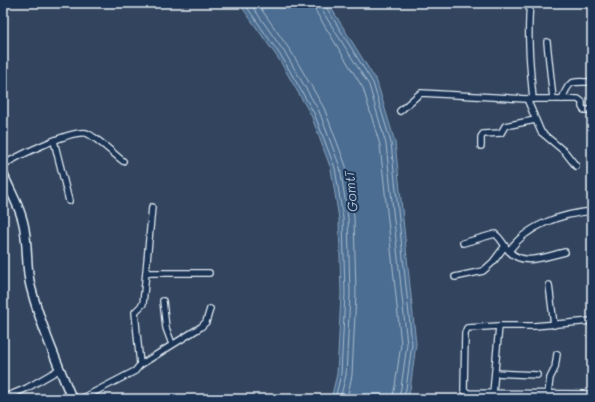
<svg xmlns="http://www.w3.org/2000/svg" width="595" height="402" viewBox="0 0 595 402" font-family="Mali,sans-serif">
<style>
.water{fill:#4b6d91;stroke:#8aa2ba}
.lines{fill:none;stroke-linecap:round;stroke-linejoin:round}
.shore{stroke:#a9bccf;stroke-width:1}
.street-casing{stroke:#e8f1f8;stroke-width:8}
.secondary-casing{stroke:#e8f1f8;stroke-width:11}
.street{stroke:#1d3557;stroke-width:5.5}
.secondary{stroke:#1d3557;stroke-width:8}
.labels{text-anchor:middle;stroke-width:4;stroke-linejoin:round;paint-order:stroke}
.water-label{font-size:14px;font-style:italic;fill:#b1c3d4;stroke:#1d3557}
</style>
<rect width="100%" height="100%" fill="#32445e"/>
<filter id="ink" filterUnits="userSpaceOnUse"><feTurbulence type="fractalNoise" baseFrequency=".025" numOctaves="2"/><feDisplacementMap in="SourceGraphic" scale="8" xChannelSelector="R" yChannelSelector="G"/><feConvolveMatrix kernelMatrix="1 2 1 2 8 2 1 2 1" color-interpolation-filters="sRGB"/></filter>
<g filter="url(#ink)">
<polygon class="water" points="239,3 328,3 377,82 395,142 416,344 410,390 407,399 331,399 337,374 341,294 339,219 331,169 311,115 280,61"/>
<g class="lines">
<g class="shore">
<polyline points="244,3 283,59 314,113 335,168 343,218 345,294 341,374 335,399"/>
<polyline points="250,3 287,56 319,111 340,167 348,218 350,294 346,375 340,399"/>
<polyline points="257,3 292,53 324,108 346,166 354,217 356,294 352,375 347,399"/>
<polyline points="314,3 316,12 363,88 380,145 401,344 395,386 392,399"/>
<polyline points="320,3 321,9 369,85 386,144 407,344 401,388 398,399"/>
<polyline points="325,3 326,7 373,83 391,143 412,344 406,389 403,399"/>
</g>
<g class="street-casing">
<g id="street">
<path d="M530 3C527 35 530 67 533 99"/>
<polyline points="547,42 553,99"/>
<polyline points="527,99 541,132 565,152 576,166"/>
<path d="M562 99C570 79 571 82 592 82"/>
<polyline points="400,111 417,96 421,93 527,99 578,99 582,102 582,107 584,110 592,110"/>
<polyline points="54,141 69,201"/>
<polyline points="481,146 481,137 483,134 501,133 505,126 535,120"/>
<path d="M3 165C18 156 70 130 86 133 94 135 116 156 123 161"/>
<path d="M463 243 495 234C501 238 504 246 509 251 523 267 547 256 565 252"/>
<path d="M509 251C527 225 561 214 592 211"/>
<polyline points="146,273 209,273"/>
<polyline points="455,277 483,271 493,262 505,246"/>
<polyline points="549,285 554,325"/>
<polyline points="163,301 166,328 172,344"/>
<polyline points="592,321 534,326 499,326 467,328 465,333 464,390 468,393 592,394"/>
<polyline points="140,365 201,327 206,322 210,309"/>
<polyline points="495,373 537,375"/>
<polyline points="493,393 499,326"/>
<polyline points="548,394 550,378 555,368 557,354"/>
<polyline points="3,398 27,388 60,369"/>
<polyline points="81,399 135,371 140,365 135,312 143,304 152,207"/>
</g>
</g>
<g class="secondary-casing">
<path id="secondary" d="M3 174C11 193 23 212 25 233 28 251 26 270 31 288 41 326 57 362 72 399"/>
</g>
<use href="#street" class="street"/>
<use href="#secondary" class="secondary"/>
</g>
</g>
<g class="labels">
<g class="water-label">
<text transform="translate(351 192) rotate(-95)" y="5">Gomtī</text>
</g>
</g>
<rect width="595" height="402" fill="none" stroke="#1d3557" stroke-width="16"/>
<rect x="8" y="8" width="579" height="386" fill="none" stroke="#e8f1f8" stroke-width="1.5" filter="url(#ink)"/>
</svg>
